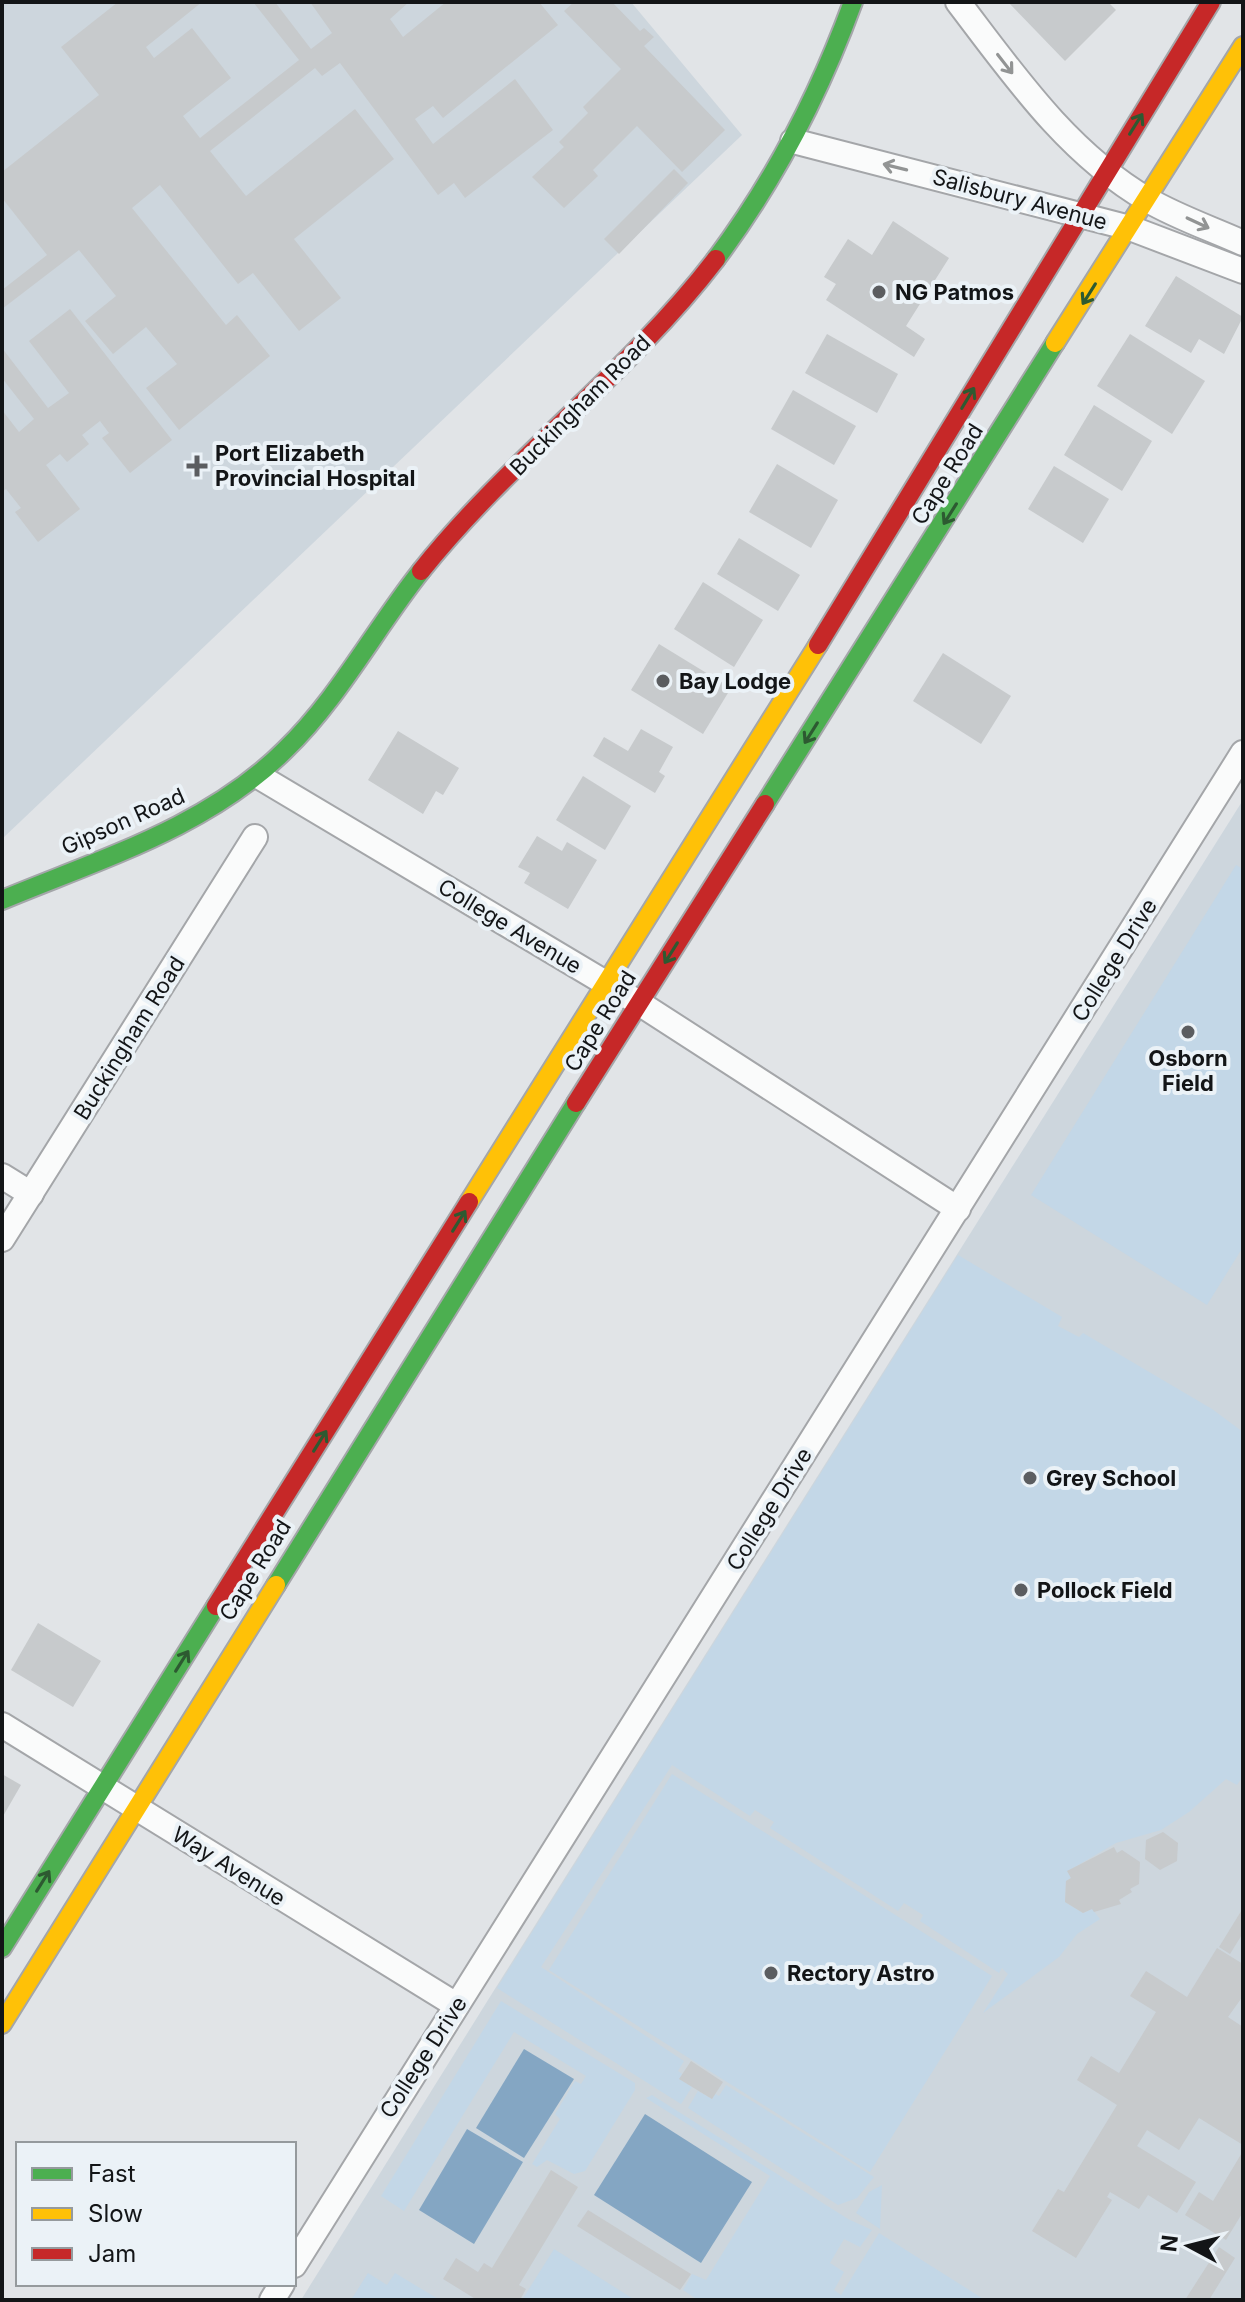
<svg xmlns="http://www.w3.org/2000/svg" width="1245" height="2302" viewBox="0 0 1245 2302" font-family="Inter,sans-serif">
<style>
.built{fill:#cdd6dd}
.green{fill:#c3d7e7}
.water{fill:#84a6c3}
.building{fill:#c7cacc}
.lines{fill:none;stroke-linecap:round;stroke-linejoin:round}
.street-casing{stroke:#a4a6a9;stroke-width:28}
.fast-casing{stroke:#a4a6a9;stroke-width:22}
.slow-casing{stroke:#a4a6a9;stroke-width:22}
.jam-casing{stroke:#a4a6a9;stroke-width:22}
.street{stroke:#fafbfb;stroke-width:24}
.fast{stroke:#4caf50;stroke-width:18}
.slow{stroke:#ffc107;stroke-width:18}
.jam{stroke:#c62828;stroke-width:18}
.oneway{stroke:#929494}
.oneway2{stroke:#2d5a31}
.poi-dot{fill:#5b5d60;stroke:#ebf2f7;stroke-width:3}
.labels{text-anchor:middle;stroke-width:8;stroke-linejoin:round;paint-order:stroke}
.street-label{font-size:22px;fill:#131517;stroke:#ebf2f7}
.poi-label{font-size:22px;font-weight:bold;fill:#131517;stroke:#ebf2f7;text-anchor:start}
</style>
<rect width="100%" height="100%" fill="#e1e4e7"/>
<g class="built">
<polygon points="2,2 631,2 742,135 2,839"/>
<polygon points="1243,800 1243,2300 301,2300 493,1992"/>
</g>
<g class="green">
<polygon points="1236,865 1243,869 1243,1247 1207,1305 1031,1195"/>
<polygon points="958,1255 1062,1317 1058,1326 1079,1337 1083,1333 1212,1409 1243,1432 1243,1776 1237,1785 1226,1779 1189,1812 1161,1830 1116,1843 1068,1871 1071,1878 1066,1881 1065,1902 1083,1913 1092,1909 1100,1919 1077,1934 1059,1957 983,2013 1008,1974 1002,1968 999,1973 920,1921 923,1915 904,1903 898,1911 770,1828 774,1822 755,1810 750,1816 672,1765 541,1967 684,2061 678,2071 682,2074 680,2079 692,2087 681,2104 497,1988"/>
<polygon points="672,1774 992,1976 870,2172 549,1970"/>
<polygon points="501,2001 635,2083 635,2090 585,2171 574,2174 547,2160 537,2167 532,2164 560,2119 555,2114 575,2081 581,2084 586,2076 514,2032 404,2211 381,2196"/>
<polygon points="726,2085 874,2177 857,2198 838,2205 688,2108 698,2091 712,2099 715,2094 719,2096"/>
<polygon points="652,2095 848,2219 872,2230 860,2247 844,2239 830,2263 844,2272 834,2290 841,2295 879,2233 985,2300 698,2300 683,2290 692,2274 706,2280 770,2176 646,2098"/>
<polygon points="882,2185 880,2229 856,2213 869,2192"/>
<polygon points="554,2249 635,2300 522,2300"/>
<polygon points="368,2273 387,2285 395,2273 440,2300 351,2300"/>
</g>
<g class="water">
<polygon points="524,2049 574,2079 524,2158 476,2128"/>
<polygon points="645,2114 752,2182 701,2263 594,2195"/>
<polygon points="467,2129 523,2162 474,2244 419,2210"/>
</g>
<g class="building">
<polygon points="118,2 202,2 146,47 154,58 192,28 231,78 183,116 200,138 299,60 253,2 275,2 311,49 332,33 310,2 409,2 390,19 403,37 446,2 539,2 558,25 443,118 433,106 415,119 433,144 515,79 553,130 465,198 454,183 438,195 340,63 322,76 315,68 210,151 246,196 355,109 394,159 294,239 341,298 299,331 253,273 238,284 160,185 132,208 226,325 237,315 270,356 179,430 146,388 177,364 146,327 113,354 85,321 116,296 79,250 2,309 2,290 47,255 2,198 2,172 99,95 61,47"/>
<polygon points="574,2 612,2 640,31 644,28 654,37 644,46 725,130 682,172 637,126 593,170 598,176 564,208 532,177 564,147 559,142 588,113 583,107 621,69 564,11"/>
<polygon points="1008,2 1108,2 1116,10 1065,61"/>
<polygon points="674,169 688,183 619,254 604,239"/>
<polygon points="893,221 949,258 906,326 925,339 914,357 826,300 836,284 824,277 848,239 872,255"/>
<polygon points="1176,276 1243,317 1224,354 1199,339 1191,353 1145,326"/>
<polygon points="70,309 172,440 130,473 102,438 109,433 100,421 82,435 89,444 67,462 60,454 46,465 80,509 38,542 15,512 21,508 6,489 2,492 2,410 19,432 34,419 2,378 2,348 48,408 69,393 29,341"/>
<polygon points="827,334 898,374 877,413 805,373"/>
<polygon points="1130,334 1205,381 1172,434 1097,386"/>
<polygon points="793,390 856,426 834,465 771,429"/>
<polygon points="1094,405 1152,441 1122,491 1064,455"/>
<polygon points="777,464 838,500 811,548 749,512"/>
<polygon points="1054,466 1109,499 1083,543 1028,509"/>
<polygon points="739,538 800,575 778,611 717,574"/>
<polygon points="703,582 763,620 734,667 674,629"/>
<polygon points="659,644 731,688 703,734 631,690"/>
<polygon points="943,653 1011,696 981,744 913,701"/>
<polygon points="641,729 673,747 659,772 665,776 655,793 593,756 604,737 628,751"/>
<polygon points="398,731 459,768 443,795 436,791 423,814 368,780"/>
<polygon points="583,776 631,806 605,850 556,820"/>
<polygon points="537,836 562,851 567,842 597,860 568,909 524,883 530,873 518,867"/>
<polygon points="38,1623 101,1661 73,1707 11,1670"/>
<polygon points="2,1774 21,1785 2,1818"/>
<polygon points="1163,1832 1178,1843 1177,1861 1160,1870 1145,1859 1146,1840"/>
<polygon points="1114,1847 1117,1853 1122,1850 1140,1862 1139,1884 1130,1889 1132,1892 1119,1900 1121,1904 1094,1912 1092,1909 1083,1913 1065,1902 1066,1881 1071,1878 1067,1871"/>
<polygon points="1243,1908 1243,1933 1230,1954 1219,1947"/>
<polygon points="1217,1948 1243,1964 1243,1996 1228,2017 1243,2027 1243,2145 1199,2118 1179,2150 1147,2130 1137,2146 1196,2182 1177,2213 1148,2195 1139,2209 1110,2192 1107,2197 1112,2200 1076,2258 1032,2231 1058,2189 1064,2192 1117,2105 1077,2080 1091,2056 1119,2073 1156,2012 1130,1996 1146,1971 1187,1997"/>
<polygon points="691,2061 723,2082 712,2099 679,2079"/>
<polygon points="1243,2151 1243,2212 1226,2240 1185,2215 1199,2192 1213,2201"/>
<polygon points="551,2170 578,2187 519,2285 526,2289 520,2300 477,2300 443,2279 456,2258 478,2272 484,2263 492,2268"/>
<polygon points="588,2210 691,2274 680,2290 577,2226"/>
<polygon points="1219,2247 1235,2258 1209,2300 1185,2300"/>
</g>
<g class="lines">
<g class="street-casing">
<g id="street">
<path d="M958 2C1013 74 1067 153 1148 200 1177 217 1212 229 1243 243"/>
<polyline points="793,141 1130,228 1243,271"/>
<polyline points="260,777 639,1003 958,1209"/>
<polyline points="2,1176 31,1194"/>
<polyline points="2,1239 255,837"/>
<polyline points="2,1725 456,2005"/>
<polyline points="294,2265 1243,753"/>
<polyline points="272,2300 282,2284"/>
</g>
</g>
<g class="fast-casing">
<g id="fast">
<path d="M716 259C775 180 819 95 853 2"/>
<polyline points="765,804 1055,343"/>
<path d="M2 900C100 859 208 827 285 750 338 699 375 629 421 571"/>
<polyline points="276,1585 576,1103"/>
<polyline points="2,1948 216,1606"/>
</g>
</g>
<g class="slow-casing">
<g id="slow">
<polyline points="1055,343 1243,46"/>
<polyline points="469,1202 818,645"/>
<polyline points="2,2024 276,1585"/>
</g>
</g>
<g class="jam-casing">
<g id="jam">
<path d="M421 571C510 459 629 373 716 259"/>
<polyline points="818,645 1211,2"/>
<polyline points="576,1103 765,804"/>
<polyline points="216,1606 469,1202"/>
</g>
</g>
<use href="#street" class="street"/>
<use href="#fast" class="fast"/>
<use href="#slow" class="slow"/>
<use href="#jam" class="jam"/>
</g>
<defs><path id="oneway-shaft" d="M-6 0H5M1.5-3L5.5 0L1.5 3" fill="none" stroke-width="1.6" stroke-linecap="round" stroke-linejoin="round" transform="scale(2)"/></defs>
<g class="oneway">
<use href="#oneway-shaft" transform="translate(1005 64) rotate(52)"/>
<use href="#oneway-shaft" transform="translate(895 167) rotate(-166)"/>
<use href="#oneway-shaft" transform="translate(1198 223) rotate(25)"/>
</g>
<g class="oneway2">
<use href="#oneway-shaft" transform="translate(1136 124) rotate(-58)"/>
<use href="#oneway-shaft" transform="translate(1089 294) rotate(122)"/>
<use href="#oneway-shaft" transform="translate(968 398) rotate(-59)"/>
<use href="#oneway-shaft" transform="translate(950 514) rotate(122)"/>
<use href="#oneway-shaft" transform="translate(811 733) rotate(122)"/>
<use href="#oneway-shaft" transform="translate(671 953) rotate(122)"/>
<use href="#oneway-shaft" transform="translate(459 1221) rotate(-58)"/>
<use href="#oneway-shaft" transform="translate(320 1441) rotate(-58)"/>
<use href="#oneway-shaft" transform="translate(182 1661) rotate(-58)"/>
<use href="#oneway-shaft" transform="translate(43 1881) rotate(-58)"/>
</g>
<g class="poi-dot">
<circle cx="879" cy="292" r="8"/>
<path d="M193 454h8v8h8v8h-8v8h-8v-8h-8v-8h8z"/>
<circle cx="663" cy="681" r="8"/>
<circle cx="1188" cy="1032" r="8"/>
<circle cx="1030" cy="1478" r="8"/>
<circle cx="1021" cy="1590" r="8"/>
<circle cx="771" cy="1973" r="8"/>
</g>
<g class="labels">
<g class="street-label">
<text transform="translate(1020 199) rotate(15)" y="8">Salisbury Avenue</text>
<text transform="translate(580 405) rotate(-45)" y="8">Buckingham Road</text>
<text transform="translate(947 474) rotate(-58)" y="8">Cape Road</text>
<text transform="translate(123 821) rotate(-24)" y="8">Gipson Road</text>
<text transform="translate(510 926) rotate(31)" y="8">College Avenue</text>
<text transform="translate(1114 960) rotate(-58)" y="8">College Drive</text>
<text transform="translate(600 1021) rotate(-58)" y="8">Cape Road</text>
<text transform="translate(129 1038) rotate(-58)" y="8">Buckingham Road</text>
<text transform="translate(769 1509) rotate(-58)" y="8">College Drive</text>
<text transform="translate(255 1570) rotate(-58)" y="8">Cape Road</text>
<text transform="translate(229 1866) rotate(32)" y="8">Way Avenue</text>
<text transform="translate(423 2057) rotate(-57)" y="8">College Drive</text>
</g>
<g class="poi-label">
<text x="895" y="300">NG Patmos</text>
<text x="215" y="461">Port Elizabeth<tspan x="215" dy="25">Provincial Hospital</tspan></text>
<text x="679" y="689">Bay Lodge</text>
<text x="1188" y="1066" text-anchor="middle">Osborn<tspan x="1188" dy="25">Field</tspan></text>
<text x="1046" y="1486">Grey School</text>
<text x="1037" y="1598">Pollock Field</text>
<text x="787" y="1981">Rectory Astro</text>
</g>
</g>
<rect width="1245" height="2302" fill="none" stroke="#131517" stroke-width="8"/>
<rect x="16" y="2142" width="280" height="144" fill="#ebf2f7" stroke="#959a9d" stroke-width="2"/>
<rect x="32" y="2168" width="40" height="12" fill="#4caf50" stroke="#959a9d" stroke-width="2"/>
<text x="88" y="2182" font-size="24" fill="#131517">Fast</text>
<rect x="32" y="2208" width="40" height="12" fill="#ffc107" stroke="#959a9d" stroke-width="2"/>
<text x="88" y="2222" font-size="24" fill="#131517">Slow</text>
<rect x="32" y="2248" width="40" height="12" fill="#c62828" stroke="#959a9d" stroke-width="2"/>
<text x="88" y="2262" font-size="24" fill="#131517">Jam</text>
<g transform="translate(1189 2246) rotate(277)" stroke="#ebf2f7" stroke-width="6" paint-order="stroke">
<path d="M0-6L14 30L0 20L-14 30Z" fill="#131517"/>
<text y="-12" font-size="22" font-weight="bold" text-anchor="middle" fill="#131517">N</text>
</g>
</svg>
